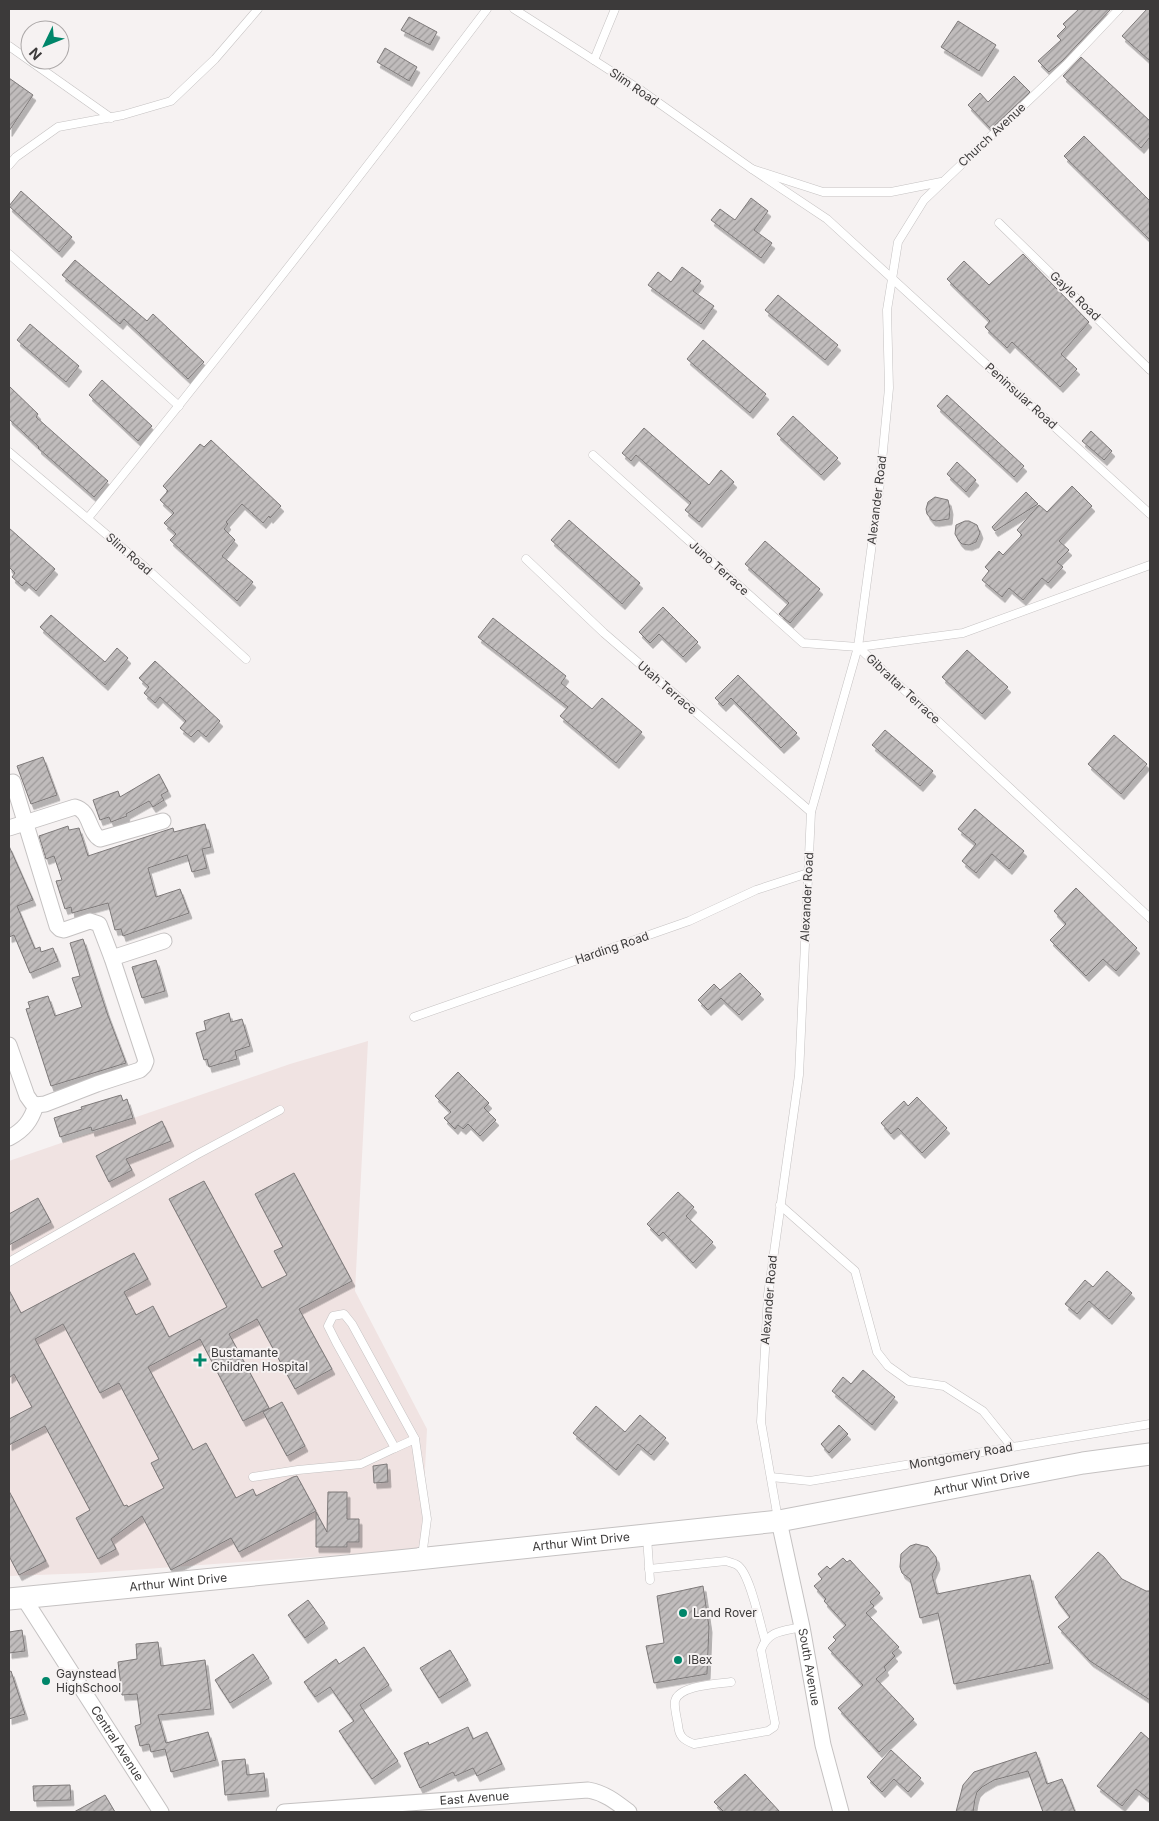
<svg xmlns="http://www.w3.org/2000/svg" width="1159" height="1821" viewBox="0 0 1159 1821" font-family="Inter,sans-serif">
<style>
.built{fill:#f0e3e2}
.building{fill:url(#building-hatch);stroke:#7d7979;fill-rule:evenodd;filter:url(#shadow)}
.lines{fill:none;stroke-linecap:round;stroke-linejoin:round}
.service-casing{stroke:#c5c2c2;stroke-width:9}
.minor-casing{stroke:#c5c2c2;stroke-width:17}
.secondary-casing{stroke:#c5c2c2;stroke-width:23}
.service{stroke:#fff;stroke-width:8}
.minor{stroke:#fff;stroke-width:15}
.secondary{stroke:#fff;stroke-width:21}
.poi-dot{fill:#00866a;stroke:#f6f2f2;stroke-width:2}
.labels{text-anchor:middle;stroke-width:4;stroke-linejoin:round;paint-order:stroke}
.street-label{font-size:12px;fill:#3c3a3a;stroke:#f6f2f2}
.poi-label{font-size:12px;fill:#3c3a3a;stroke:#f6f2f2;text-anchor:start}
</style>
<defs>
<pattern id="building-hatch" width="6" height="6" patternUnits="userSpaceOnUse" patternTransform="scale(1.25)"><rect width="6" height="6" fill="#c0bcbc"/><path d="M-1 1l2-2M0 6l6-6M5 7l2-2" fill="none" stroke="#9d9a9a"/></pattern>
<filter id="shadow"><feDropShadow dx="3" dy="5.5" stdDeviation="0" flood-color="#0004"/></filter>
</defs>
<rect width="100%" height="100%" fill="#f6f2f2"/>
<polygon class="built" points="368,1041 355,1291 427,1429 422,1530 423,1549 91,1573 9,1576 9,1161 290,1064"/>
<g class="building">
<polygon points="1079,9 1111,9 1062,61 1049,72 1038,61 1061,40 1057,36 1066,27 1063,24"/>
<polygon points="1147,9 1150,9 1150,61 1122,36"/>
<polygon points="409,17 437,32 430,45 401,30"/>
<polygon points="958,21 996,45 979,71 941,47"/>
<polygon points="385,48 417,67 409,81 377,62"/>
<polygon points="1081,57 1150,121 1150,137 1141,148 1063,76"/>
<polygon points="1014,76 1030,92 991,129 968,105 980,93 988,102"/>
<polygon points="9,78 33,95 9,131"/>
<polygon points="1084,136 1150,201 1150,240 1064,156"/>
<polygon points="21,191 72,237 59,252 9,206"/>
<polygon points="751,198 768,211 754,230 772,243 761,258 711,220 720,209 735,220"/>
<polygon points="1023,254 1089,322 1061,354 1077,369 1060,387 1012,342 1007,348 985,327 990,321 947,279 964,261 989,285"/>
<polygon points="75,260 147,321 153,314 204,362 188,379 124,319 120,324 62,275"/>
<polygon points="682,267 701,281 693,291 714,306 701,324 648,285 658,272 671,282"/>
<polygon points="778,295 838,345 825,360 765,310"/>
<polygon points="30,324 79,366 66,382 17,340"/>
<polygon points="703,340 766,394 750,413 687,359"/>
<polygon points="102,380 152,426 138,441 89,395"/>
<polygon points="9,386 38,414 36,417 108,481 94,497 38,448 39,447 9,419"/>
<polygon points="947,395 1024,466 1014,477 937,406"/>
<polygon points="793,416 838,458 821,475 777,434"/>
<polygon points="644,428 709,485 721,470 734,482 699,522 685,510 691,503 636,455 631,461 622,453"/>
<polygon points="1091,431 1112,451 1104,460 1082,441"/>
<polygon points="211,440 281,506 270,518 269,516 263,523 242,504 226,522 228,524 224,529 235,540 222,556 253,582 237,601 170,540 176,534 164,523 174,513 160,500 168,491 163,486 200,444 204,447"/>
<polygon points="957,462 976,480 966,492 947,474"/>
<polygon points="1072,486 1092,506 1059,541 1069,550 1057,562 1063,567 1048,583 1042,578 1023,600 1009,588 1002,597 982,580 989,571 985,567 999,551 1003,555 1022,535 1017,530 1039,505 1047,512"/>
<polygon points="1026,492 1038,504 995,531 992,527"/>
<polygon points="935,497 948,500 950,509 949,519 936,521 932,520 927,514 926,509 928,502"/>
<polygon points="569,520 640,583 622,604 551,540"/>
<polygon points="965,521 969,521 977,525 980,533 976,542 969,545 962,544 959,541 955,534 956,525"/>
<polygon points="9,528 55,569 36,591 26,582 22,586 12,577 15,573 9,567"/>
<polygon points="765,541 820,589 790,623 779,614 789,603 745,564"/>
<polygon points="663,607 698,642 683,657 659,634 650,643 639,632"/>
<polygon points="51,615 105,662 117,648 128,658 105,685 40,627"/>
<polygon points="493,618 566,676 561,683 592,709 602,698 642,732 616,763 560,716 568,707 478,637"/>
<polygon points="967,650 1008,687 982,714 942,677"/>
<polygon points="155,661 220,721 206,737 198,730 191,737 180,728 186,721 160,697 155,703 144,693 149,687 139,678"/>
<polygon points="738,675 797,733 781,748 731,698 723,706 715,698"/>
<polygon points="885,730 933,771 920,786 872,745"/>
<polygon points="1114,735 1147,764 1121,794 1088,764"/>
<polygon points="43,757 57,795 31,804 17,766"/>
<polygon points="159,774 168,791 161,795 164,800 153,807 149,801 126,814 127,816 111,822 109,817 100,820 93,800 118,791 120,797"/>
<polygon points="975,809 1024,851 1009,869 992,854 976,873 962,861 976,844 958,829"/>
<polygon points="205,824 211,847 202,849 207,868 192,872 187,855 148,868 156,897 180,889 189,913 123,936 121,929 115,930 108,903 72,913 71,907 65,909 56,881 62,880 54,856 46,859 39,836 68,826 69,830 79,828 88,856 173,828 174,832"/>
<polygon points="9,846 33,900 17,906 35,949 40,947 41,952 53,948 58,961 30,973 14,935 9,937"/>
<polygon points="1076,888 1137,948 1116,971 1103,959 1086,976 1050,940 1066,924 1054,911"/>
<polygon points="83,939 107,1013 126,1063 51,1086 26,1009 30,1008 28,1002 48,996 55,1016 82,1007 72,978 80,976 70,943"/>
<polygon points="156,960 165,991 142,998 132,967"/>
<polygon points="740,973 761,994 739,1015 721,998 708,1010 698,1000 714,984 720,990"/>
<polygon points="229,1013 231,1022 242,1019 250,1046 235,1051 237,1059 209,1067 207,1059 204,1060 196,1033 206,1030 204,1021"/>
<polygon points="458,1072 489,1103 484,1108 496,1120 480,1136 468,1124 463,1129 458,1125 455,1129 444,1118 451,1112 435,1096"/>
<polygon points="121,1095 123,1101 127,1099 133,1118 92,1131 91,1127 60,1137 54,1118 82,1109 81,1107"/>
<polygon points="917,1097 947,1128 922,1153 898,1128 891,1134 881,1123 904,1101 908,1106"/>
<polygon points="162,1121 171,1141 126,1159 132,1170 109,1182 96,1156"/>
<path d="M294 1173 352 1281 299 1309 332 1369 295 1389 257 1319 229 1334 269 1408 243 1421 200 1339 148 1367 193 1450 206 1443 236 1498 253 1489 256 1496 293 1477 297 1476 316 1511 239 1552 231 1538 171 1570 142 1516 111 1539 116 1549 98 1559 76 1518 90 1510 45 1426 9 1445V1419L32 1407 14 1374 9 1378V1290L21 1313 134 1253 148 1279 124 1292 136 1315 153 1306 169 1337 227 1307 169 1199 204 1181 262 1288 287 1275 274 1251 283 1247 255 1194ZM63 1324 100 1393 119 1383 159 1459 151 1463 164 1488 128 1507 127 1505 124 1506 35 1339Z"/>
<polygon points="678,1192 694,1207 686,1216 713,1242 693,1263 663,1232 659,1236 647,1224"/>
<polygon points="38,1198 51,1222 9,1245 9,1214"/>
<polygon points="1107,1271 1132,1293 1109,1319 1089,1301 1077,1314 1065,1304 1085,1280 1093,1287"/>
<polygon points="863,1370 895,1397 872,1425 832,1391 843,1377 851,1384"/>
<polygon points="282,1402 305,1446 287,1456 263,1412"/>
<polygon points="596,1406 625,1432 640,1415 666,1438 651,1455 638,1444 616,1470 573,1433"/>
<polygon points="839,1425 848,1434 829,1453 821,1444"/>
<polygon points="387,1464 388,1482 374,1483 373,1466"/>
<polygon points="9,1491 46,1561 19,1575 9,1556"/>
<polygon points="328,1492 347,1492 347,1519 359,1519 359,1542 347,1542 347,1547 316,1547 316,1512 327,1532"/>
<polygon points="916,1544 928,1547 936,1557 937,1564 932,1575 937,1594 1030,1575 1050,1663 954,1684 938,1613 920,1618 910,1579 902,1573 900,1567 901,1554 910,1546"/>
<polygon points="1098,1552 1104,1557 1122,1579 1146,1591 1150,1591 1150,1700 1090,1661 1058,1627 1070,1617 1055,1597"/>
<polygon points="843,1558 847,1562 850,1560 880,1593 870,1602 874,1606 866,1613 899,1647 892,1653 895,1656 884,1667 886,1670 876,1679 914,1719 879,1752 838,1708 863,1685 828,1648 836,1640 833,1637 846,1625 824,1601 826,1599 814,1586 822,1579 818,1574 827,1566 830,1569"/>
<polygon points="703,1586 709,1627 707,1674 654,1683 646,1646 664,1643 657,1596"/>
<polygon points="308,1600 325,1623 305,1638 288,1615"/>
<polygon points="22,1630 25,1651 9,1653 9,1632"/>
<polygon points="158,1642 161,1666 205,1660 211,1709 158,1715 166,1743 208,1732 216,1760 171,1772 165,1749 151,1752 149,1744 140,1746 135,1726 141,1724 137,1694 122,1695 118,1662 137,1659 136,1644"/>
<polygon points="364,1647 389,1685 360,1705 398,1761 372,1779 339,1731 354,1721 330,1687 315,1697 304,1682 336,1659 339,1664"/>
<polygon points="450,1650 468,1680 439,1698 420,1668"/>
<polygon points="253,1654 269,1678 230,1703 215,1680"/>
<polygon points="11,1671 25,1714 9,1719 9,1672"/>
<polygon points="468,1727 473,1739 487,1732 502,1764 477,1776 473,1768 455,1776 453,1772 420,1788 404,1753 428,1742 429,1745"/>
<polygon points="1141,1732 1150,1740 1150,1800 1136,1789 1122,1806 1097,1786"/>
<polygon points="891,1750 921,1778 908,1792 894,1779 882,1792 867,1777"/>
<polygon points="1036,1752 1047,1784 1062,1779 1075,1812 1043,1812 1028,1771 994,1780 982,1787 977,1792 975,1799 973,1812 956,1812 963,1785 974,1772"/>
<polygon points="245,1759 247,1775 264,1773 266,1791 225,1795 222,1761"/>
<polygon points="745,1774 780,1812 724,1812 714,1802"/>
<polygon points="70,1785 71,1800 34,1801 33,1786"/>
<polygon points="105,1795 115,1812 74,1812"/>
</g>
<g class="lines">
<g class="service-casing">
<g id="service">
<polyline points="514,9 639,89 752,169 823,192 891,192 941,182"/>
<polyline points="9,46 111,118"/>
<polyline points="594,60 615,9"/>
<polyline points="9,165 16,157 58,127 123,115 171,101 215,59 258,9"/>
<polyline points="752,169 827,219 1150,514"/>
<polyline points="999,223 1150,370"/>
<polyline points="9,254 179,406"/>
<polyline points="9,452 146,568 246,659"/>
<polyline points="593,455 803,643 858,647 963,633 1150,565"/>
<path d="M88 518C224 351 357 181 487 9"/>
<polyline points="526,559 604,633 811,812"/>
<polyline points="858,647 1150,918"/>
<polyline points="414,1017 689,921 756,890 808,873"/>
<polyline points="780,1205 855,1271 877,1352 888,1366 909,1381 944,1386 983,1411 1012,1447"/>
<polyline points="9,1262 196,1155 280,1110"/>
<polyline points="395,1448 415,1439"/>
<polyline points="253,1477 298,1470 361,1464 395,1448 336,1342 328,1326 333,1316 344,1314 352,1324 415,1439 427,1519 423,1549 418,1553"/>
<polyline points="771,1477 810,1481 1150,1424"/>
<polyline points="778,1519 761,1422 768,1295 799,1075 811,812 858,647 879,492 889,388 887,310 898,242 924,200 1066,65 1119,9"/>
<polyline points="647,1537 650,1580"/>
<path d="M649 1569 726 1561C729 1562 734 1563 737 1565 750 1572 760 1625 765 1640"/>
<path d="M731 1682C718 1684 679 1685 675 1701 674 1708 677 1718 678 1725 679 1736 683 1740 694 1744L768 1731 774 1727 775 1723 761 1650C768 1630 784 1631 802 1627"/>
</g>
</g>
<g class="minor-casing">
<g id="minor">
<polyline points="13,782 57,926 60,929 64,930 90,921 99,924 112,958 146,1061 144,1066 140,1070 97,1084 45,1104 36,1105"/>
<path d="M9 828 75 807C91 811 88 832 100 839L163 821"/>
<polyline points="112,958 164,941"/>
<polyline points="9,1045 27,1096 32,1103 36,1105"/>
<path d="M9 1138C24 1130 31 1121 36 1105"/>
<path id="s1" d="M779 1521 802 1627 823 1745 841 1812"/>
<path id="s2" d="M23 1597 161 1812"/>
<path id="s3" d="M284 1812 588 1790C605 1793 616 1802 629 1812"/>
</g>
</g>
<g class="secondary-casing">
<g id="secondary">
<path id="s4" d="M9 1599 408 1560 779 1521 1083 1463 1150 1454"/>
</g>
</g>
<use href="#service" class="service"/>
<use href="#minor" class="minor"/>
<use href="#secondary" class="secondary"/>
</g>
<g class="poi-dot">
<path d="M197.5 1352.5h5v5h5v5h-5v5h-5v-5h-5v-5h5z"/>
<circle cx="683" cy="1613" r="5"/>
<circle cx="678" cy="1660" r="5"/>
<circle cx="46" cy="1681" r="5"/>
</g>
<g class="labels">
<g class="street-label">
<text transform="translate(634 87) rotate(34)" y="4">Slim Road</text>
<text transform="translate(992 135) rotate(-43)" y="4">Church Avenue</text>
<text transform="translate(1075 296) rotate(44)" y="4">Gayle Road</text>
<text transform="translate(1021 396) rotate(42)" y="4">Peninsular Road</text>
<text transform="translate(877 500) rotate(-83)" y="4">Alexander Road</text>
<text transform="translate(129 554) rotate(41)" y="4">Slim Road</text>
<text transform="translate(719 568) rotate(42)" y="4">Juno Terrace</text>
<text transform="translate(667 688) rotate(41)" y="4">Utah Terrace</text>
<text transform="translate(903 689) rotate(43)" y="4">Gibraltar Terrace</text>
<text transform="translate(807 897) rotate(-87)" y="4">Alexander Road</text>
<text transform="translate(612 948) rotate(-19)" y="4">Harding Road</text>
<text transform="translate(769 1300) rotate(-85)" y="4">Alexander Road</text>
<text transform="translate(961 1456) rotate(-10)" y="4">Montgomery Road</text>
<text dy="4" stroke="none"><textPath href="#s4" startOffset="980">Arthur Wint Drive</textPath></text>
<text dy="4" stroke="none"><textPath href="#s4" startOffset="575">Arthur Wint Drive</textPath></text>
<text dy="4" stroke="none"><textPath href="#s4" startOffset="170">Arthur Wint Drive</textPath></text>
<text dy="4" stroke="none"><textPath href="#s1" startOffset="149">South Avenue</textPath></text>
<text dy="4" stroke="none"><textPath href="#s2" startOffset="174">Central Avenue</textPath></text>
<text dy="4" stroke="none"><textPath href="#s3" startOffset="191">East Avenue</textPath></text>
</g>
<g class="poi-label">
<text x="211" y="1357">Bustamante<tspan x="211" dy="14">Children Hospital</tspan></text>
<text x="693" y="1617">Land Rover</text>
<text x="688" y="1664">IBex</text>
<text x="56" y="1678">Gaynstead<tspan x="56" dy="14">HighSchool</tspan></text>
</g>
</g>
<rect width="1159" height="1821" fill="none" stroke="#3c3a3a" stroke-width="20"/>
<g transform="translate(45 45) rotate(227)"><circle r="24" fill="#f6f2f2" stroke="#aca8a8"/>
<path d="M0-4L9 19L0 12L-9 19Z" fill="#00866a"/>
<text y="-8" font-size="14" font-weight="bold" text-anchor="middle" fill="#3c3a3a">N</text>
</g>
</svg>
